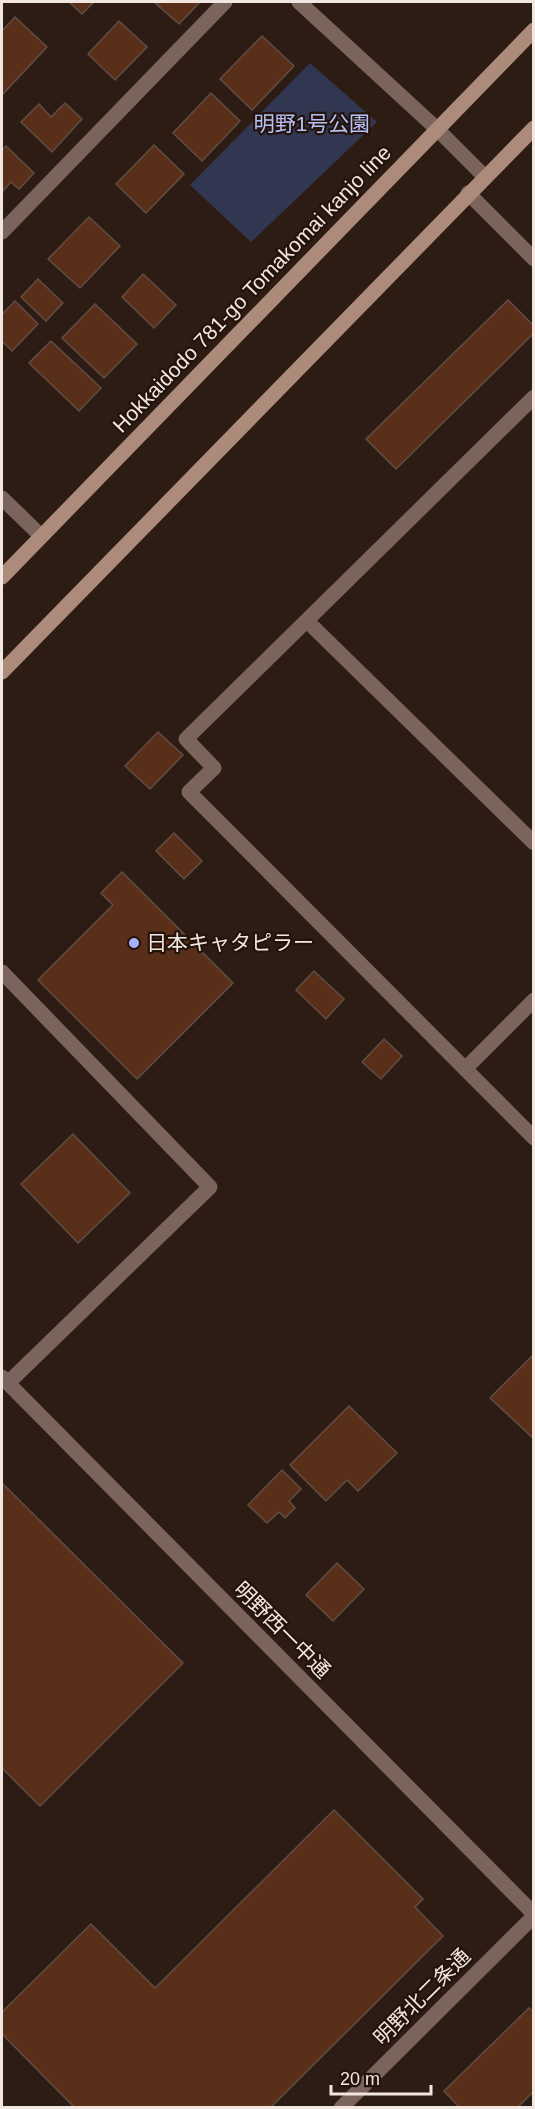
<svg xmlns="http://www.w3.org/2000/svg" width="535" height="2109" viewBox="0 0 535 2109" font-family="Helvetica,'Noto Sans JP',sans-serif">
<style>
.green{fill:#313651}
.building{fill:#592f1a;stroke:#614d43;stroke-width:1.5}
.lines{fill:none;stroke-linecap:round;stroke-linejoin:round}
.lane{stroke:#7a645b;stroke-width:15}
.street{stroke:#7a645b;stroke-width:15}
.secondary{stroke:#ad8b7b;stroke-width:15}
.poi-dot{fill:#a5b1fc;stroke:#23130b;stroke-width:2}
.labels{text-anchor:middle;stroke-width:4.5;stroke-linejoin:round;paint-order:stroke}
.park-label{font-size:21px;fill:#b6c0f8;stroke:#23130b}
.street-label{font-size:21px;fill:#f2e6e0;stroke:#23130b}
.poi-label{font-size:21px;fill:#f2e6e0;stroke:#23130b;text-anchor:start}
</style>
<rect width="100%" height="100%" fill="#2d1c14"/>
<polygon class="green" points="310,63 377,122 251,242 190,185"/>
<g class="building">
<polygon points="69,2 94,2 82,14"/>
<polygon points="154,2 200,2 179,24"/>
<polygon points="15,17 47,47 2,95 2,31"/>
<polygon points="119,21 147,47 115,80 88,54"/>
<polygon points="262,36 294,66 252,110 220,79"/>
<polygon points="211,93 240,121 202,161 173,133"/>
<polygon points="65,103 82,119 52,152 21,122 39,104 51,117"/>
<polygon points="154,145 184,174 146,213 116,184"/>
<polygon points="6,146 34,173 19,189 11,182 3,191 2,189 2,150"/>
<polygon points="89,217 120,246 80,288 48,259"/>
<polygon points="143,274 176,305 154,328 122,297"/>
<polygon points="38,279 63,303 46,321 21,297"/>
<polygon points="508,300 534,326 534,333 396,469 366,439"/>
<polygon points="15,301 38,324 12,351 2,341 2,314"/>
<polygon points="95,304 137,344 104,378 62,338"/>
<polygon points="51,341 101,388 79,411 29,363"/>
<polygon points="158,732 183,755 150,789 125,766"/>
<polygon points="174,833 202,861 184,879 156,851"/>
<polygon points="122,872 233,983 137,1079 38,980 113,905 101,893"/>
<polygon points="314,971 344,999 326,1019 296,990"/>
<polygon points="384,1039 402,1056 381,1079 362,1062"/>
<polygon points="73,1134 130,1193 78,1243 21,1184"/>
<polygon points="534,1354 534,1439 490,1398"/>
<polygon points="349,1406 397,1453 358,1491 347,1480 326,1501 290,1465"/>
<polygon points="282,1470 301,1489 289,1501 295,1508 285,1518 279,1512 267,1523 248,1505"/>
<polygon points="2,1483 183,1663 40,1806 2,1768"/>
<polygon points="337,1563 364,1589 333,1621 306,1595"/>
<polygon points="334,1810 423,1899 415,1907 443,1936 270,2108 75,2108 2,2034 2,2012 91,1924 155,1988"/>
<polygon points="529,2008 534,2012 534,2091 517,2108 460,2108 444,2091"/>
</g>
<g class="lines">
<g class="lane">
<polyline points="468,193 534,259"/>
<polyline points="534,397 186,739 214,768 189,792 534,1138"/>
<polyline points="307,621 534,843"/>
<polyline points="2,972 210,1187 8,1383"/>
<polyline points="465,1069 534,1000"/>
</g>
<g class="street">
<polyline points="299,2 437,129 485,177"/>
<polyline points="2,232 225,2"/>
<polyline points="2,498 41,536"/>
<polyline points="2,1377 534,1914"/>
<polyline points="341,2108 534,1916"/>
</g>
<g class="secondary">
<polyline points="2,577 534,30"/>
<polyline points="2,672 534,128"/>
</g>
</g>
<circle class="poi-dot" cx="134" cy="943" r="6"/>
<g class="labels">
<g class="park-label">
<text x="312" y="131">明野1号公園</text>
</g>
<g class="street-label">
<text transform="translate(252 289) rotate(-46)" y="7">Hokkaidodo 781-go Tomakomai kanjo line</text>
<text transform="translate(282 1630) rotate(45)" y="7">明野西一中通</text>
<text transform="translate(422 1997) rotate(-45)" y="7">明野北二条通</text>
</g>
<g class="poi-label">
<text x="146" y="950">日本キャタピラー</text>
</g>
</g>
<rect width="535" height="2109" fill="none" stroke="#f2e6e0" stroke-width="6"/>
<path d="M331 2085v9h100v-9" fill="none" stroke="#f2e6e0" stroke-width="3"/>
<text x="340" y="2085" font-size="18" fill="#f2e6e0" stroke="#23130b" stroke-width="4.5" paint-order="stroke">20 m</text>
</svg>
